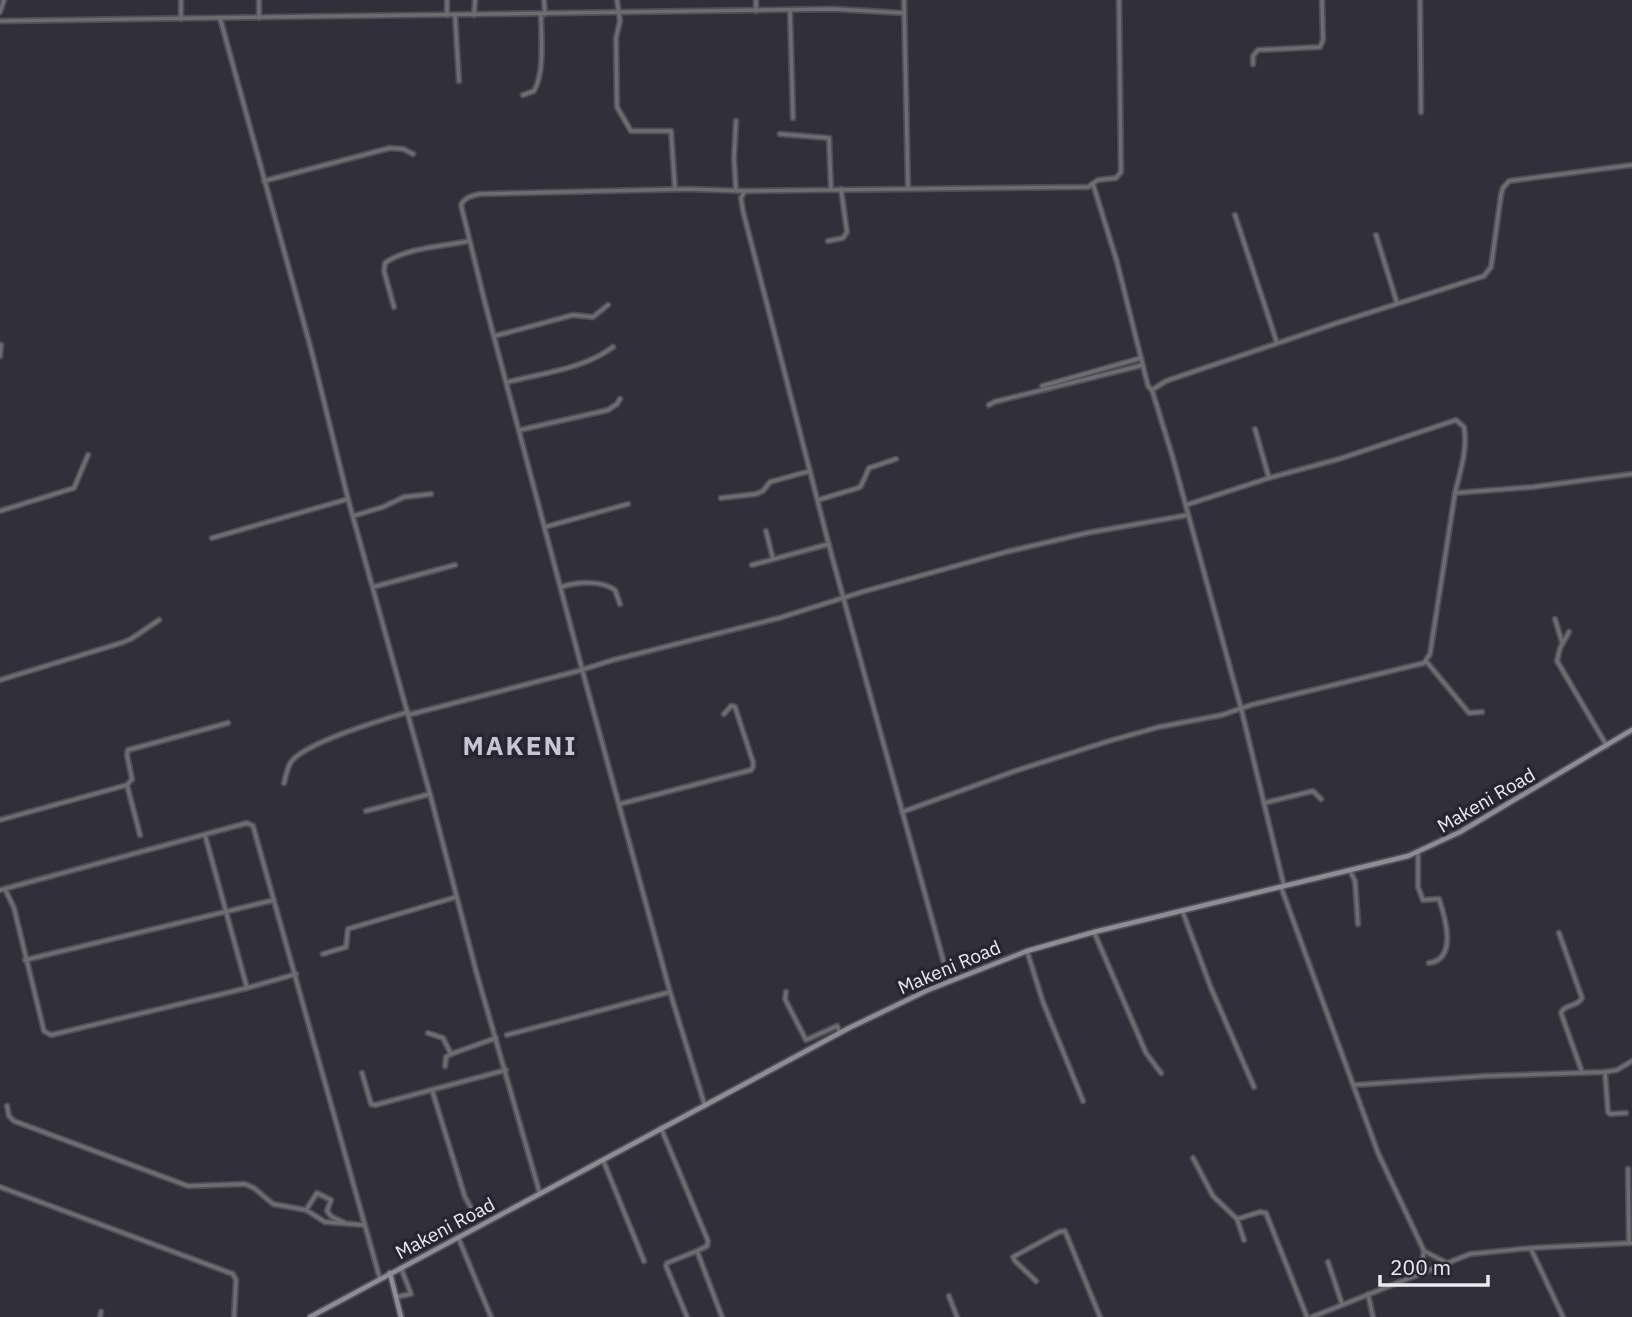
<svg xmlns="http://www.w3.org/2000/svg" width="1632" height="1317" viewBox="0 0 1632 1317" font-family="'IBM Plex Sans',sans-serif">
<style>
.lines{fill:none;stroke-linecap:round;stroke-linejoin:round}
.street-casing{stroke:#4f4d57;stroke-width:7}
.secondary-casing{stroke:#4f4d57;stroke-width:8}
.street{stroke:#6d6c71;stroke-width:3.5}
.secondary{stroke:#8e8c95;stroke-width:4.5}
.labels{text-anchor:middle;stroke-width:7;stroke-linejoin:round;paint-order:stroke}
.street-label{font-size:19px;fill:#ecebf2;stroke:#272530}
.district-label{font-size:26px;font-weight:bold;letter-spacing:2px;fill:#c7c4d3;stroke:#272530}
</style>
<rect width="100%" height="100%" fill="#312f3a"/>
<g class="lines">
<g class="street-casing">
<g id="street">
<polyline points="259,0 259,18"/>
<polyline points="544,0 545,14"/>
<polyline points="617,0 620,21 616,38 617,107 631,131 671,131 675,189"/>
<polyline points="756,0 756,11"/>
<polyline points="904,0 908,187"/>
<polyline points="1420,0 1421,112"/>
<polyline points="790,11 793,118"/>
<polyline points="0,12 4,0"/>
<polyline points="447,15 447,0"/>
<polyline points="455,15 459,81"/>
<polyline points="474,15 475,0"/>
<polyline points="220,18 311,349 348,499 430,794 476,971 540,1194"/>
<polyline points="181,19 181,0"/>
<polyline points="0,21 834,9 904,13"/>
<polyline points="1253,64 1253,56 1258,50 1320,47 1323,40 1322,0"/>
<path d="M523 95 534 91C545 71 541 38 541 15"/>
<polyline points="736,121 734,158 736,191"/>
<polyline points="780,134 829,138 831,189"/>
<polyline points="264,181 390,148 403,149 413,154"/>
<polyline points="1093,184 1117,262 1148,386 1152,390"/>
<polyline points="745,191 741,198 743,211 831,553 949,981"/>
<polyline points="1235,215 1277,343"/>
<polyline points="1376,235 1397,303"/>
<polyline points="828,241 843,238 847,232 841,189"/>
<path d="M394 307 384 271 385 263C405 248 445 246 469 241"/>
<polyline points="495,336 573,315 593,317 608,305"/>
<polyline points="0,356 1,345"/>
<path d="M508 382C542 373 584 369 613 347"/>
<polyline points="1042,386 1141,358"/>
<polyline points="989,405 994,402 1143,365"/>
<polyline points="1255,429 1269,478"/>
<polyline points="520,430 608,410 617,404 620,399"/>
<polyline points="721,498 756,494 763,491 770,482 810,471"/>
<polyline points="818,500 858,488 861,486 869,468 896,459"/>
<path d="M1186 505 1269 478 1339 459 1456 420 1464 427C1468 449 1460 472 1455 493L1533 487 1632 474"/>
<polyline points="0,511 74,488 88,455"/>
<polyline points="353,516 383,507 404,497 431,494"/>
<polyline points="545,527 628,504"/>
<polyline points="766,531 773,559"/>
<polyline points="212,538 348,499"/>
<polyline points="752,565 829,544"/>
<polyline points="373,587 455,565"/>
<path d="M561 587C577 582 601 580 615 590L620 604"/>
<polyline points="1555,619 1562,642"/>
<polyline points="1569,632 1560,648 1557,661 1607,746"/>
<polyline points="1426,661 1469,713 1482,712"/>
<polyline points="0,680 121,643 131,639 159,620"/>
<polyline points="408,715 578,671 613,660 779,618 862,592 1006,552 1087,533 1188,515"/>
<path d="M284 783C286 776 287 768 291 762 306 742 382 720 408 712"/>
<polyline points="1264,803 1313,791 1321,799"/>
<polyline points="620,804 751,770 753,767 753,762 735,707 731,706 724,714"/>
<polyline points="366,811 430,794"/>
<polyline points="902,812 1018,770 1109,741 1159,727 1222,715 1251,705 1424,663 1430,654 1455,493"/>
<polyline points="0,820 127,785"/>
<polyline points="140,835 127,785 132,779 127,755 128,750 228,723"/>
<path d="M1418 852V887L1423 900 1439 899C1445 917 1458 959 1429 963"/>
<polyline points="1350,871 1355,881 1358,924"/>
<polyline points="1284,886 1241,708 1172,455 1152,390 1166,381 1337,323 1484,276 1491,267 1501,195 1503,188 1509,181 1632,165"/>
<polyline points="1281,887 1378,1153 1424,1251 1420,1273"/>
<polyline points="5,889 14,908 44,1031 51,1035 247,988 205,835"/>
<polyline points="0,890 247,823 253,826 380,1279"/>
<polyline points="1182,910 1211,988 1254,1087"/>
<polyline points="1094,932 1146,1053 1161,1073"/>
<path d="M1559 933 1582 998C1578 1007 1564 1004 1561 1013L1582 1072"/>
<polyline points="1027,951 1043,1002 1083,1101"/>
<polyline points="323,954 346,947 348,929 456,897"/>
<polyline points="25,960 274,900"/>
<polyline points="247,988 296,974"/>
<polyline points="786,992 785,999 806,1040 837,1026 840,1033"/>
<polyline points="428,1033 443,1038 451,1054"/>
<polyline points="507,1035 670,992"/>
<polyline points="445,1066 446,1057 451,1054 496,1038"/>
<polyline points="1605,1072 1608,1112 1610,1114 1626,1113"/>
<polyline points="362,1073 371,1104 375,1105 506,1070"/>
<polyline points="1354,1085 1485,1076 1605,1072 1617,1070 1632,1061"/>
<polyline points="432,1090 465,1197 474,1213"/>
<polyline points="7,1106 9,1116 14,1121 188,1186 245,1184 254,1188 273,1204 306,1210 325,1222 364,1225"/>
<path d="M705 1106 670 992 582 669 485 303 461 205C465 197 471 196 480 194L688 189 745 191 1088 187 1098 180 1116 178 1121 172 1119 0"/>
<polyline points="661,1128 708,1241 707,1246 697,1251 722,1317"/>
<polyline points="1193,1158 1213,1196 1237,1219 1244,1240"/>
<polyline points="603,1160 644,1261"/>
<polyline points="1628,1169 1629,1243"/>
<polyline points="0,1187 233,1274 236,1280 234,1317"/>
<polyline points="306,1210 317,1193 331,1200 327,1211 332,1217 345,1223"/>
<polyline points="1237,1219 1260,1212 1266,1213 1307,1317"/>
<polyline points="458,1237 491,1317"/>
<polyline points="1531,1249 1563,1317"/>
<polyline points="1424,1251 1447,1263"/>
<polyline points="1328,1262 1342,1304"/>
<polyline points="1036,1281 1015,1261 1013,1257 1059,1232 1065,1231 1100,1317"/>
<polyline points="1368,1294 1373,1317"/>
<polyline points="949,1296 957,1317"/>
<polyline points="396,1297 411,1294 401,1268"/>
<polyline points="100,1317 101,1312"/>
<polyline points="687,1317 666,1266 667,1263 697,1251"/>
<polyline points="1312,1317 1470,1254 1531,1248 1632,1243"/>
</g>
</g>
<g class="secondary-casing">
<g id="secondary">
<polyline points="390,1273 401,1317"/>
<polyline points="310,1317 849,1028 928,990 1027,951 1094,932 1408,856 1460,832 1632,730"/>
</g>
</g>
<use href="#street" class="street"/>
<use href="#secondary" class="secondary"/>
</g>
<g class="labels">
<g class="street-label">
<text transform="translate(1486 800) rotate(-30)" y="7">Makeni Road</text>
<text transform="translate(949 967) rotate(-23)" y="7">Makeni Road</text>
<text transform="translate(445 1228) rotate(-28)" y="7">Makeni Road</text>
</g>
<g class="district-label">
<text x="520" y="755">MAKENI</text>
</g>
</g>
<path d="M1380 1275v10h108v-10" fill="none" stroke="#ecebf2" stroke-width="3.5"/>
<text x="1390" y="1275" font-size="21" fill="#ecebf2" stroke="#272530" stroke-width="5" paint-order="stroke">200 m</text>
</svg>
